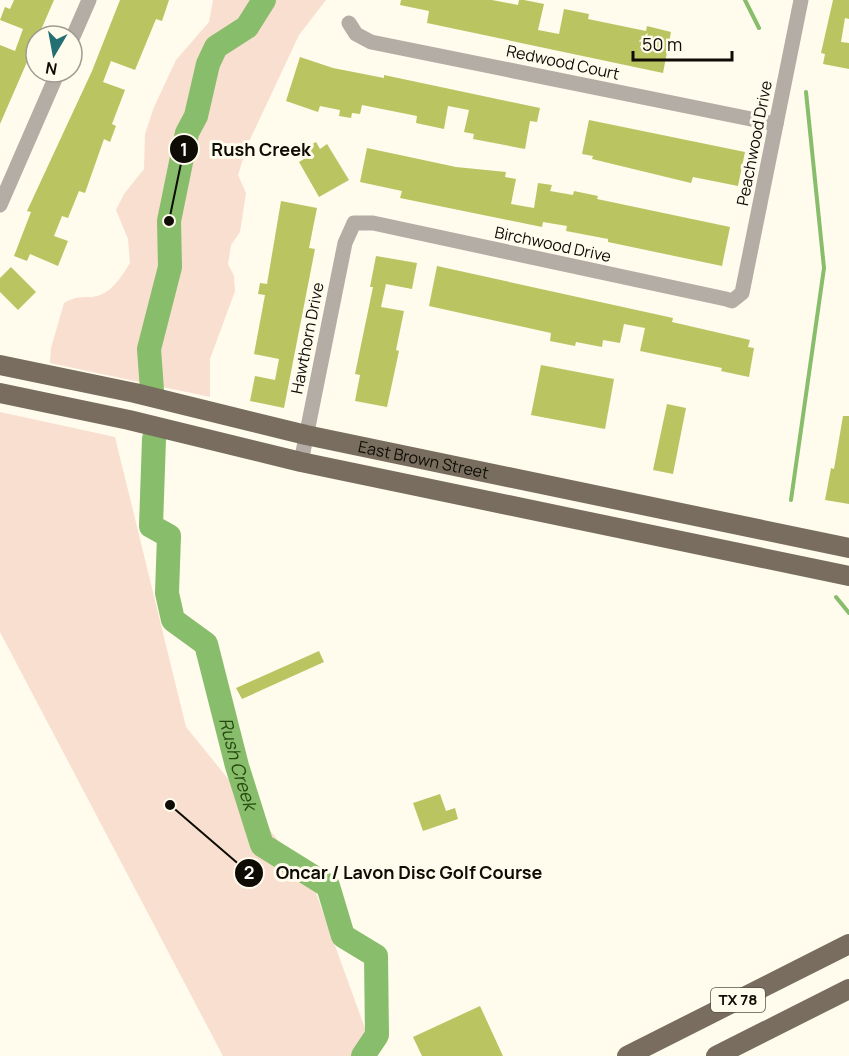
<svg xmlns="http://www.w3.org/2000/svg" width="849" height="1056" viewBox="0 0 849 1056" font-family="Manrope,sans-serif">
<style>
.green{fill:#f9dfd0}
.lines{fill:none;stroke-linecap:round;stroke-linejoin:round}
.stream{stroke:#88bd6b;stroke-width:4}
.river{stroke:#88bd6b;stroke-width:24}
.building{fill:#bac562}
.minor{stroke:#b4ada5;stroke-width:15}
.major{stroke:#786d5e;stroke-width:20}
.labels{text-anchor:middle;stroke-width:6;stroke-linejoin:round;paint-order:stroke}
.shield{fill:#fffbed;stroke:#56544b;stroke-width:1.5}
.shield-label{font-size:15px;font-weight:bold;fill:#0e0c05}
.street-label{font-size:16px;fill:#0e0c05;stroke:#fffbed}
.water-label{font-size:18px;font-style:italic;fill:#274910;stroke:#fffbed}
.leader{fill:none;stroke:#0e0c05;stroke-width:2}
.callout-dot{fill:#0e0c05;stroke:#fffbed;stroke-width:2}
.mark-label{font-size:18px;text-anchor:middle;font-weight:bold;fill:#fff}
.callout-label{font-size:18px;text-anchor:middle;font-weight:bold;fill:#0e0c05;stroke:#fffbed;stroke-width:6;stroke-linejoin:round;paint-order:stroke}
</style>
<rect width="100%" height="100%" fill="#fffbed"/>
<g class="green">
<path d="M213 0H326L299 35 247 146 238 175 246 193 240 232 231 245 228 264 234 276 235 291 210 359V397L50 363 51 348 64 303C81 293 87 300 100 295 114 290 123 274 130 263L128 239 116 210 124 194 144 169 145 134 154 107 176 60 209 22Z"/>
<polygon points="0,412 115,437 186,727 312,882 375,1056 223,1056 0,632"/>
</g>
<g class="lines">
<g class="stream">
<polyline points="745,0 759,28"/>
<polyline points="791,500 824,268 806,92"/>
<polyline points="836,597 849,613"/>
</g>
<g class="river">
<polyline points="152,390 149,349 170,267 169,221 187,133 196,116 208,64 216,47 247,27 264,0"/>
<path id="s1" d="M154 439 151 526 169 536 167 593 173 620 206 644 237 766 262 845 328 886 343 936 376 956 377 1035 363 1056"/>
</g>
</g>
<g class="building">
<polygon points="14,0 54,0 0,124 0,45 15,51 23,29 0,20 5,7 10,9"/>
<polygon points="120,0 169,0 162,21 156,19 135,70 111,61 103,82 125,90 112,124 116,126 110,142 104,139 85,193 79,191 68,218 62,216 54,236 68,241 58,266 30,254 27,261 14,256 31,212 27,211 92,71"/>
<polygon points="401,0 492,0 518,5 519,0 524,0 544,4 538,30 559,34 564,9 589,14 588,19 646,31 647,26 671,32 663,73 427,23 429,11 400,5"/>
<polygon points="833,0 849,0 849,19 845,18 841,42 849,43 849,69 823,64 825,54 821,53"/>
<polygon points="300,57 333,68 384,78 384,75 540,108 537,122 530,121 525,149 473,139 474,134 464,132 469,110 448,106 444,129 416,123 417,116 362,105 360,114 352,113 351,118 339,116 340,110 320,106 318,112 286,101"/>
<polygon points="589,120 745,152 738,186 693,177 691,183 592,159 593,156 582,154"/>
<polygon points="316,142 320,149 327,144 349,180 319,197 299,162 304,159 300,151"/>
<polygon points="367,148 456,167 506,172 505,177 516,179 511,204 534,208 538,183 552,185 550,191 573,195 574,191 598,196 597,199 730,227 722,266 608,242 608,239 566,231 567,226 543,222 542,227 400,198 402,191 360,182"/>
<polygon points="281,201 317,208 309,248 315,249 284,408 250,401 255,376 275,380 279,359 254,354 265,295 258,294 260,283 267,284"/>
<polygon points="376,256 417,263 412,289 386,284 381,307 404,311 396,350 399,351 387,407 355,401 360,375 355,374 373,287 370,287"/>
<polygon points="437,266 673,318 672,322 750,340 748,347 754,348 749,377 721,371 722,368 640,351 645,328 624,324 620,343 603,340 602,347 576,342 575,346 550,341 551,333 429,306"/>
<polygon points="11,267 36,292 18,310 0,292 0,278"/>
<polygon points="541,365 614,379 605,429 531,415"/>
<polygon points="667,404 686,408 673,474 653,470"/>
<polygon points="843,416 849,416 849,504 825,500 831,468 834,469"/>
<polygon points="319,651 324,662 242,699 236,688"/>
<polygon points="440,794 446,811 455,808 458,819 423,831 413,803"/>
<polygon points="480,1006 503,1056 422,1056 413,1037"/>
</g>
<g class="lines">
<g class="minor">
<polyline points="349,23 356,34 371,42 776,124"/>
<polyline points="72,39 89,0"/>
<polyline points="0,205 58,72"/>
<polyline points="301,462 345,243 354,223 373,223 726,299 732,301 742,293 801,0"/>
</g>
<g class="major">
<path id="s2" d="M0 365 135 393 306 435 849 548"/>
<polyline points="0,393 129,420 301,462 849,576"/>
<polyline points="627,1056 849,944"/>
<polyline points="716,1056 849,989"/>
</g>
</g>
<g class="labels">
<rect class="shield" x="711" y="988" width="54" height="24" rx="4.5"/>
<g class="shield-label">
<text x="738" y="1005">TX 78</text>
</g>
<g class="street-label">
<text transform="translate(563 62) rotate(12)" y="6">Redwood Court</text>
<text transform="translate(754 143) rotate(-79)" y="6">Peachwood Drive</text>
<text transform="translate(553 244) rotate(12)" y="6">Birchwood Drive</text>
<text transform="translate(307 338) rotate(-79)" y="6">Hawthorn Drive</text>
<text dy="6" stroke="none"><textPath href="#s2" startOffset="434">East Brown Street</textPath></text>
</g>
<g class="water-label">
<text dy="6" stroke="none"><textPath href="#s1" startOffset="357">Rush Creek</textPath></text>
</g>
</g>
<path class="leader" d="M169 221L184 149M170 805L249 873"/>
<g class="callout-dot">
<circle cx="169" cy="221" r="6"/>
<circle cx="170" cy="805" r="6"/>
<circle cx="184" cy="149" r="15"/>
<circle cx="249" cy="873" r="15"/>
</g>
<g class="mark-label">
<text x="184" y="156">1</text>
<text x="249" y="879">2</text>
</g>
<g class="callout-label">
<text x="261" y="156">Rush Creek</text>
<text x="409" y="879">Oncar / Lavon Disc Golf Course</text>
</g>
<g transform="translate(54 54) rotate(190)"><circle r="28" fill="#fffbed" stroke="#9f9b90" stroke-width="1.5"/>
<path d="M0-4.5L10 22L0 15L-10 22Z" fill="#246f72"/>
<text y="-9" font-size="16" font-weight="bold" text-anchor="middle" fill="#0e0c05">N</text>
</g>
<path d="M633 51v9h99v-9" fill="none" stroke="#0e0c05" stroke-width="3"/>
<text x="642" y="51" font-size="18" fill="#0e0c05" stroke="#fffbed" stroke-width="4.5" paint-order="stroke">50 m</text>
</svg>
